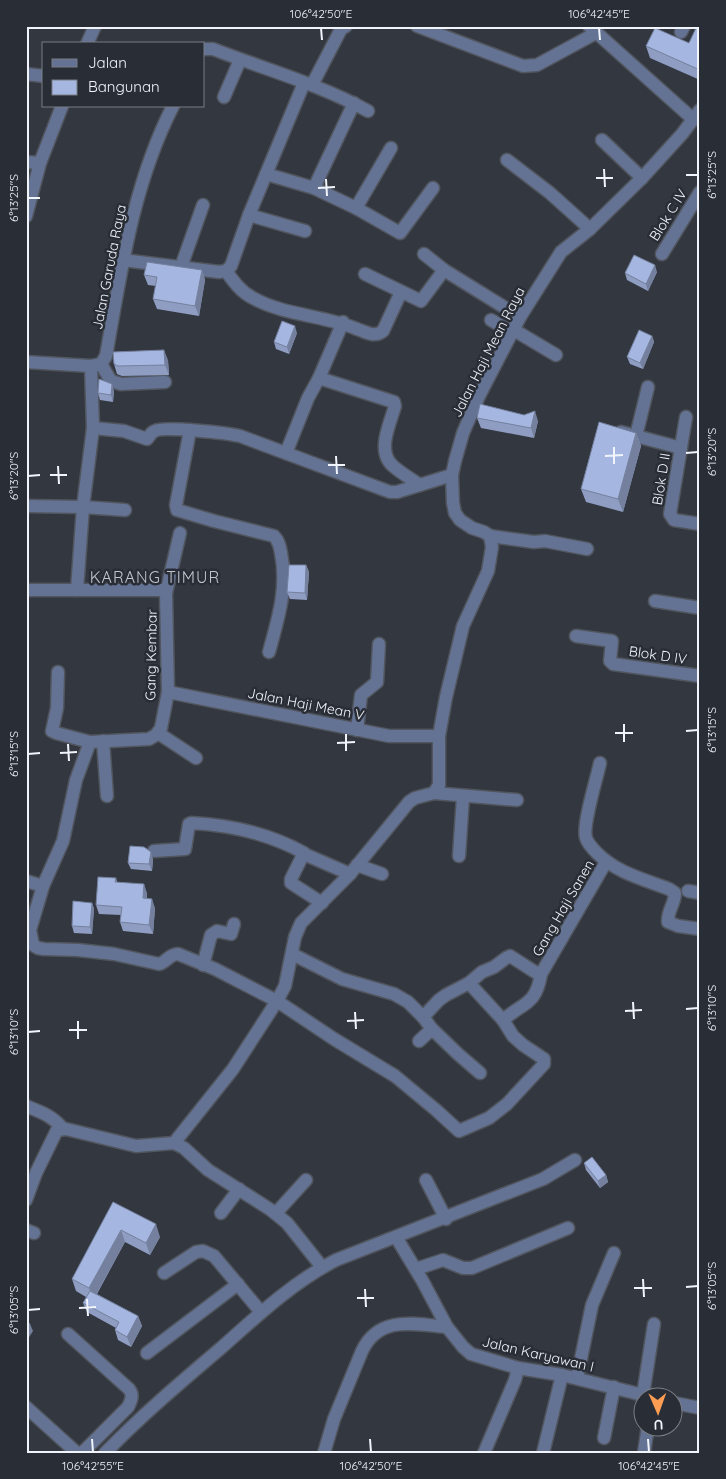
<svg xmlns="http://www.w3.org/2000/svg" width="726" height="1479" viewBox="0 0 726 1479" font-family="Quicksand,sans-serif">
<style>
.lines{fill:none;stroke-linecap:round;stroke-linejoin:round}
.minor-casing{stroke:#51555e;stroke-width:15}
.minor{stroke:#647394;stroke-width:12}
.wall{fill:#8e9dc1}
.shaded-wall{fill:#74809d}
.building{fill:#a5b7e0;stroke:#74809d}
.ticks{fill:none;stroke:#f1f4fa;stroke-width:2}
.labels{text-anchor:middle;stroke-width:5;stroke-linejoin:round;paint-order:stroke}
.street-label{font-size:14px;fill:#f1f4fa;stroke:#292d36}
.quarter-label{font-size:16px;letter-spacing:1px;fill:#c0c5d1;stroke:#292d36}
.neatline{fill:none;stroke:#f1f4fa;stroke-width:2}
.ticks-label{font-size:12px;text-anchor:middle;fill:#f1f4fa}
</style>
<rect width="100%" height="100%" fill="#333740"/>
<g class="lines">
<g class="minor-casing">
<g id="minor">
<polyline points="417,26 523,66 537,65 596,33"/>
<polyline points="589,26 694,120"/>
<polyline points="681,32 684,26"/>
<polyline points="87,44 95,26"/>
<path d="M204 49H213C264 69 319 84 368 111"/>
<polyline points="26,74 44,76"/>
<polyline points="312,85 339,33 341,29 346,26"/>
<polyline points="224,97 240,60"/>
<polyline points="602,140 642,178"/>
<polyline points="507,160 550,193 590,229"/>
<polyline points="26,162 40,163"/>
<polyline points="266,174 314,188 356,208 400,233 433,188"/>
<polyline points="314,188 354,103"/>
<polyline points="356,208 391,148"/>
<polyline points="249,215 305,231"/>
<polyline points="26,216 40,163 62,106"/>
<polyline points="424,254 444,270 520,317"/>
<polyline points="662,254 700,192"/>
<polyline points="123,260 219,272 226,271"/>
<polyline points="181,267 203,205"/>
<path d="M226 271C234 282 241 292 253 298 285 316 324 315 357 329 366 332 374 338 383 331L401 292"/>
<polyline points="226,271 231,266 249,215 304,83"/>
<polyline points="365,274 421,301 444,270"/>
<polyline points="491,320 512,332"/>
<polyline points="514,330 556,355"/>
<path d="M26 362 91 366 101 364 106 356C121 271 133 184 173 106"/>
<polyline points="101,364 111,381 121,384 165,382"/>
<path d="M319 378 394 402 395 406C390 424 376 451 393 466 401 473 411 479 420 485"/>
<polyline points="686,417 670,514 674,520 700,524"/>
<path d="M93 428 124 431 147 439C149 437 151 432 155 431 163 426 227 433 240 436L390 492H397L452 475"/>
<path d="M190 430 176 505 177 510 214 521 274 536C279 541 280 547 281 553 288 588 278 619 269 652"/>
<polyline points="621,432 681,448"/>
<polyline points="636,436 648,387"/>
<polyline points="286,453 308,398 319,378 343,322"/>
<polyline points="26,506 83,507 125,510"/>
<path d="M180 533 166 593 168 692 161 728 156 735 149 739 90 742 76 780 63 841 43 886 30 930 33 945 38 948 44 949 78 950 114 954 159 964C167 962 169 954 178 954L215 969 277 1001 334 1039 395 1076 436 1110 459 1131 489 1118 507 1104 544 1064V1059L523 1045 513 1036 503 1020 469 983"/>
<polyline points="490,536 534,542 545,541 587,549"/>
<polyline points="26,590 161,590 166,593"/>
<polyline points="77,590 83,507 93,428 91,366"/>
<polyline points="655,601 700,608"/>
<polyline points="576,636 612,641 610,661 613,664 700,676"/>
<polyline points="58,672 57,708 52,731 56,733 90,742"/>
<polyline points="168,692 389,736 439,736"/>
<polyline points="357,730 361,695 377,682 379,644"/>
<polyline points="158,733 196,758"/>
<polyline points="103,741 107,796"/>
<path d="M600 763C597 778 582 825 586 838 588 844 593 849 597 853 617 873 643 879 669 889L675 893C675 904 667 911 668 922L678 926 700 929"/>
<polyline points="434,793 517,800"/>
<path d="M154 851 185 849 189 824 191 823C231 825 270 834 304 853L291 879V883L322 903"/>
<polyline points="304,854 350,874"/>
<polyline points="459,856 463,797"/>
<polyline points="357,865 382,874"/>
<polyline points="26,881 43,886"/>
<polyline points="688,891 700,893"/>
<polyline points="292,954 342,979 394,994 408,1002 423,1017 432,1029 458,1054 480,1073"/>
<polyline points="203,965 211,935 217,931 231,934 234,924"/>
<polyline points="423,1017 439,1000 446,995 469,983 482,972 494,967 506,958 510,956 535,972 541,974 606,862"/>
<path d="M503 1020C524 1002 536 1005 541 974"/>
<polyline points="419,1041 432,1029"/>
<path d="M26 1106C41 1112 53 1116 63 1129"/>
<polyline points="174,1143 233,1069 277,1001 285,986 295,937 301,923 350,874 409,802 415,798 434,793 439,785 439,736 446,697 463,626 488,571 492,547 490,536 484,532 472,528 460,520 455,513 453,503 452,475 455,461 463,433 479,396 520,317 561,252 590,229 642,178 682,134 700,110"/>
<polyline points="426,1180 446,1219"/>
<polyline points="26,1200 36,1173 57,1130 66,1129 136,1146 174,1143 184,1148 208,1170 271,1210 287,1223 322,1267"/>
<polyline points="221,1213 239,1189"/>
<polyline points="276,1213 306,1180"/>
<polyline points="26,1230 34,1233"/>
<polyline points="396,1237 422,1280 447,1327 463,1347 471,1354 518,1368 562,1375 647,1396"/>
<polyline points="416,1269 443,1260 463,1268 472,1268 568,1228"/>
<polyline points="164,1273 196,1252 203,1251 214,1256 261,1312"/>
<path d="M68 1334 129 1389C134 1395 131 1401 128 1407L82 1453"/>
<polyline points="147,1353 238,1284"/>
<polyline points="577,1378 592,1305 614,1253"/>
<polyline points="643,1395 654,1324"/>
<polyline points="674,1403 700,1408"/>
<polyline points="26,1407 77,1453"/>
<polyline points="604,1438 614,1387"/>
<path d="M105 1453C142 1415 181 1382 221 1348 257 1316 293 1282 336 1260L543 1179 575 1160"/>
<path d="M324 1453 334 1419 362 1351C379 1315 414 1324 447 1327"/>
<polyline points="484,1453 515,1380 518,1368"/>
<polyline points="543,1453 562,1375"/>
<polyline points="644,1453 648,1426"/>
</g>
</g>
<use href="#minor" class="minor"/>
</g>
<g class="wall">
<polygon points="700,26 700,80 650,58 646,46 689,43"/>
<polygon points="202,270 205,280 199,316 157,309 153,299 156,286 148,285 144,275"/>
<polygon points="657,272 648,291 627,280 625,273"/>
<polygon points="297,333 289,354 276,349 274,342"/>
<polygon points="652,336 654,342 643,369 630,364 627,357"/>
<polygon points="168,360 169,375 122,376 117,374 114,364"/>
<polygon points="114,391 113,402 100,400 98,393"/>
<polygon points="477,418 538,421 534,438 481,428"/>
<polygon points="636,433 641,446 623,512 586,502 581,489"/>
<polygon points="306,565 309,572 307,600 290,599 287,592"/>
<polygon points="153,859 152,871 131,869 128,863"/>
<polygon points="116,878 117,882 147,893 147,899 155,908 153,934 123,931 120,922 121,915 99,914 96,905"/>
<polygon points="92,903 94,909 92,934 74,933 72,926"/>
<polygon points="584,1163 606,1175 608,1182 600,1188 586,1170"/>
<polygon points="113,1202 160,1237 150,1255 125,1242 97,1294 138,1316 142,1326 131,1347 118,1340 115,1330 116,1328 87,1312 83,1303 86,1297 76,1291 72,1279"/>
</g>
<g class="shaded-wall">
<polygon points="655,265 657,272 648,291 646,284"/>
<polygon points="202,270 205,280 199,316 195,306"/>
<polygon points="295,326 297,333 289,354 287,347"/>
<polygon points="652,336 654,342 643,369 640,363"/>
<polygon points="164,350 168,360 169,375 165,365"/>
<polygon points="112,384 114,391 113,402 111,395"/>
<polygon points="535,411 538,421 534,438 531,428"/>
<polygon points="636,433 641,446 623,512 618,499"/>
<polygon points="306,565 309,572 307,600 305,593"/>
<polygon points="151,852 153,859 152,871 149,864"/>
<polygon points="144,884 147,893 146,907 143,898"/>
<polygon points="152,899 155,908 153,934 149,925"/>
<polygon points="92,903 94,909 92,934 90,927"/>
<polygon points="606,1175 608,1182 600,1188 598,1181"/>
<polygon points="156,1224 160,1237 150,1255 146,1243"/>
<polygon points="121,1230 125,1242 93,1300 89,1288"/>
<polygon points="138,1316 142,1326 131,1347 127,1337"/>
<polygon points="30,1324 33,1331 26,1342 26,1331"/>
</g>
<g class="building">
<polygon points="697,26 700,26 700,70 646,46 655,28 689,43"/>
<polygon points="634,255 655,265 646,284 625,273"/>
<polygon points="147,262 202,270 195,306 153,299 157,277 144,275"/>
<polygon points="282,321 295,326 287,347 274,342"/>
<polygon points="639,330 652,336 640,363 627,357"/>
<polygon points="164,350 165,365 118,366 114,364 113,352"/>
<polygon points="99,379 112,384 111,395 98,393"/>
<polygon points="480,404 524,415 535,411 531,428 477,418"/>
<polygon points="599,422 636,433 618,499 581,489"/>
<polygon points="289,565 306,565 305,593 287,592"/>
<polygon points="130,846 144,847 151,852 149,864 128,863"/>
<polygon points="98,877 116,878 115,882 144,884 143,898 152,899 149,925 120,922 122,907 96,905"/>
<polygon points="73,901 92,903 90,927 72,926"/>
<polygon points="592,1157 606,1175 598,1181 584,1163"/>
<polygon points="113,1202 156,1224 146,1243 121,1230 89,1288 72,1279"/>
<polygon points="90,1291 138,1316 127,1337 115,1330 119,1322 83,1303"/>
<polygon points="26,1322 30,1324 26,1331"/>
</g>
<path class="ticks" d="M321 28 322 40M599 28 600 40M604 169 605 187M686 175H698M596 178H613M326 179 327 196M318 188 335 187M28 198H40M614 447V464M686 453 698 452M336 456 337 474M605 456 623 455M328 465H345M58 466 59 484M50 475H67M28 476 40 475M624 724V742M686 731 698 730M615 733H633M346 734V751M337 743 355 742M68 744 69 761M60 753 77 752M28 754 40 753M633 1002 634 1019M686 1009 698 1008M625 1011 642 1010M355 1012 356 1029M78 1021V1039M347 1021 364 1020M69 1030H87M28 1032 40 1031M643 1279 644 1297M686 1287 698 1286M634 1288H652M365 1289 366 1307M357 1298H374M87 1299 88 1316M79 1308 96 1307M28 1310 40 1309M92 1439 93 1452M370 1439 371 1452M648 1439 649 1452"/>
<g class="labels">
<g class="street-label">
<text transform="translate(668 215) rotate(-58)" y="5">Blok C IV</text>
<text transform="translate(109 267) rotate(-79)" y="5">Jalan Garuda Raya</text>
<text transform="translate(488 352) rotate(-63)" y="5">Jalan Haji Mean Raya</text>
<text transform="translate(661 479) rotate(-81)" y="5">Blok D II</text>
<text transform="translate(151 655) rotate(-89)" y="5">Gang Kembar</text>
<text transform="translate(658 655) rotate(8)" y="5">Blok D IV</text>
<text transform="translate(306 704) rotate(11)" y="5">Jalan Haji Mean V</text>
<text transform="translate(563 908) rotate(-60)" y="5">Gang Haji Sanen</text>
<text transform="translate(538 1354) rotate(13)" y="5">Jalan Karyawan I</text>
</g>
<g class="quarter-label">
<text x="155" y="583">KARANG TIMUR</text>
</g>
</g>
<rect width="726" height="1479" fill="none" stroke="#292d36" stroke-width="55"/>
<rect x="42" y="42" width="162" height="65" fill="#292d36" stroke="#797d84"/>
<rect x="52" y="59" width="25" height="8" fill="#647394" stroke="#797d84"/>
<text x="88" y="68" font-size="15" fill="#f1f4fa">Jalan</text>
<rect x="52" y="80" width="25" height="15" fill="#a5b7e0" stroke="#797d84"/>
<text x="88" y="92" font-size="15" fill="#f1f4fa">Bangunan</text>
<g transform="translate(658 1412) rotate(178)"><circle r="24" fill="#292d36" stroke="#797d84"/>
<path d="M0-4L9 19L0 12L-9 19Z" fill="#fc9d53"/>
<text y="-8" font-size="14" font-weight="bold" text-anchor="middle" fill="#f1f4fa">U</text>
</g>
<rect x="28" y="28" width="670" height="1424" class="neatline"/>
<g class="ticks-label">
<text x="321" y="18">106°42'50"E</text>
<text x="599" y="18">106°42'45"E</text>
<text transform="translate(712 175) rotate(-90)" y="4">6°13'25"S</text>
<text transform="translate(14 198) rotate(-90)" y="4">6°13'25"S</text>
<text transform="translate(712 452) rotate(-90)" y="4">6°13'20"S</text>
<text transform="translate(14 476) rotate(-90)" y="4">6°13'20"S</text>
<text transform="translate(712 730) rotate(-90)" y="4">6°13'15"S</text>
<text transform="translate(14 754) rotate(-90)" y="4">6°13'15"S</text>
<text transform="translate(712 1008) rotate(-90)" y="4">6°13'10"S</text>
<text transform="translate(14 1032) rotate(-90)" y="4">6°13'10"S</text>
<text transform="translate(712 1286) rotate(-90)" y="4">6°13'05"S</text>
<text transform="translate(14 1310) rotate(-90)" y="4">6°13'05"S</text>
<text x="93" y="1470">106°42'55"E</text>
<text x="371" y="1470">106°42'50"E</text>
<text x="649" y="1470">106°42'45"E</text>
</g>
</svg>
